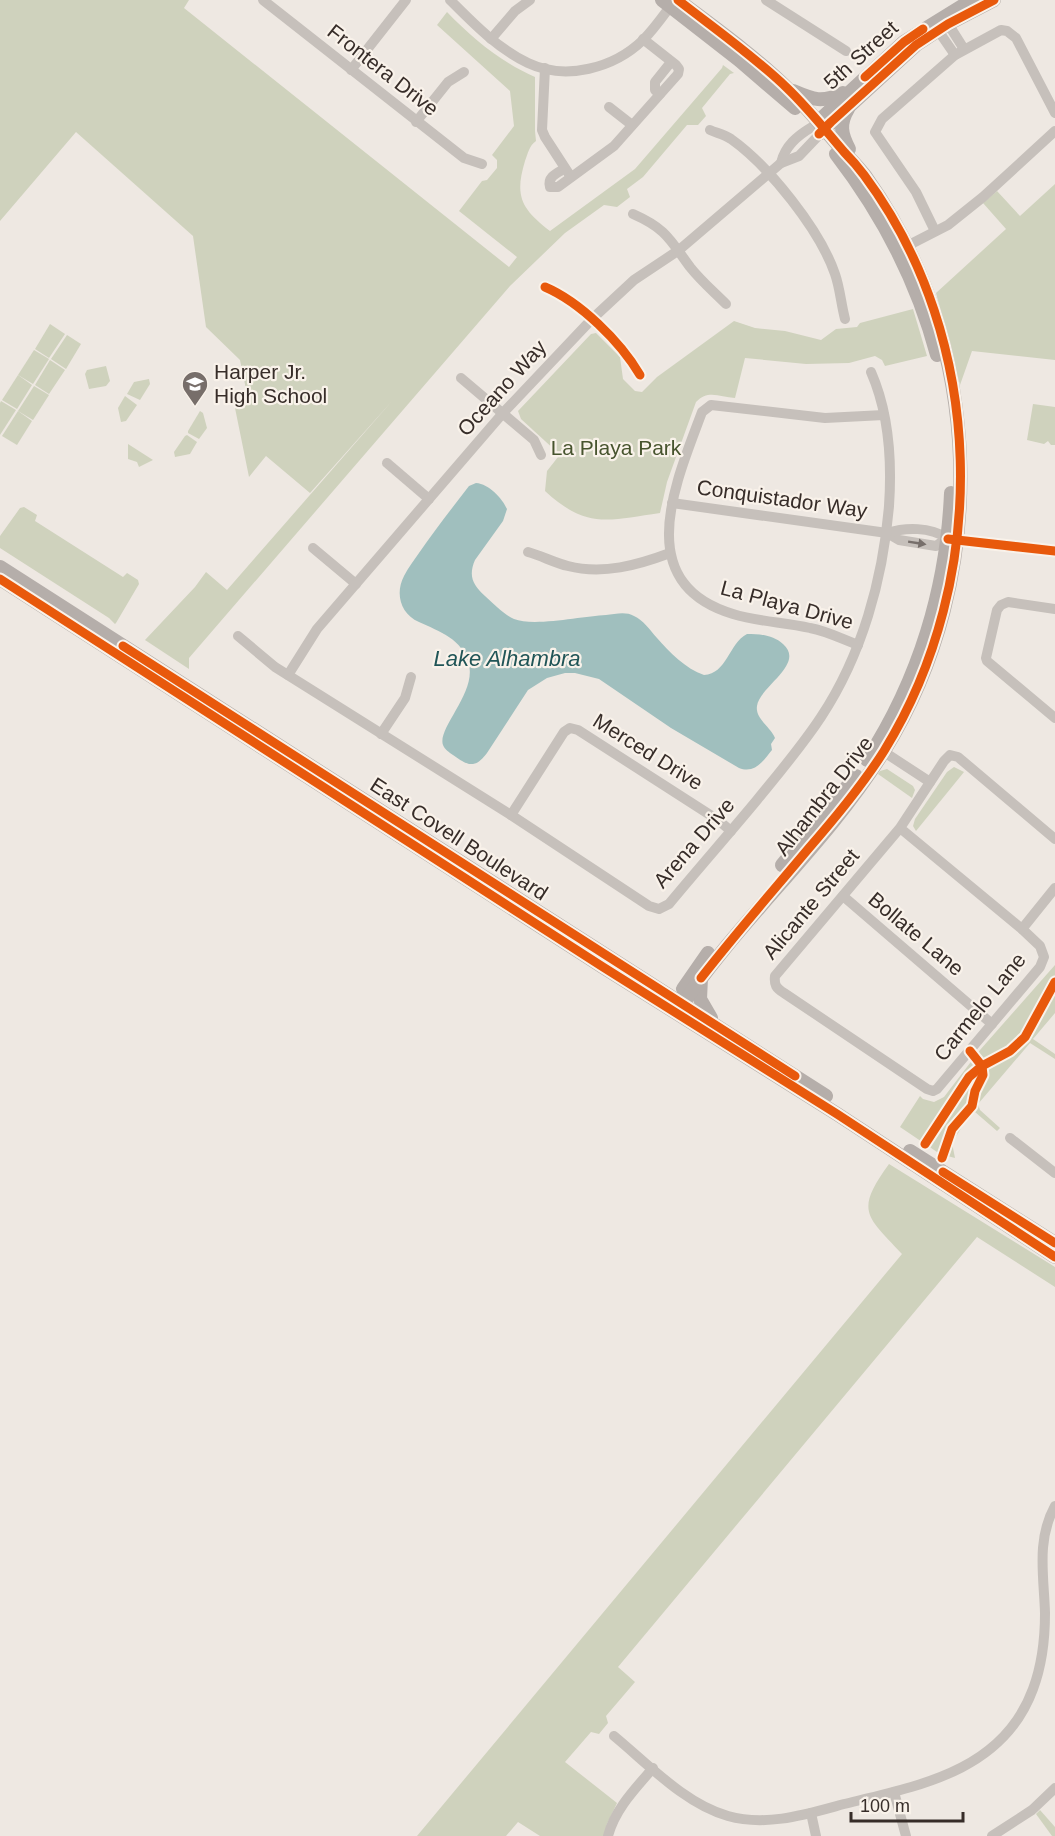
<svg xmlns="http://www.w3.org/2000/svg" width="1055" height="1836" viewBox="0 0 1055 1836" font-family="Arial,sans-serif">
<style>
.green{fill:#cfd2bd}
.water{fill:#a0bfbe}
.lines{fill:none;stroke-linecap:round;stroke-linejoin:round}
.minor{stroke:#c6c0bb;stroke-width:10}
.major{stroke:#b5aeaa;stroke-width:14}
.cycleway-casing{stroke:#f9f2ea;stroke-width:13}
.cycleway{stroke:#e8590c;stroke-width:9}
.oneway{fill:#776f6b}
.labels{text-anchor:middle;stroke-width:4.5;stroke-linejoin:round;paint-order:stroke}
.street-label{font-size:21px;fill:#372d29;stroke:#f9f2ea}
.poi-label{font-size:21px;fill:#372d29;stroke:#f9f2ea;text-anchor:start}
.park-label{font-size:21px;fill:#47542e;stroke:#f9f2ea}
.water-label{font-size:22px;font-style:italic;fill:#205557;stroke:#f9f2ea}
</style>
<rect width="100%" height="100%" fill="#eee8e2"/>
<g class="green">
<path d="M0 0H189L184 8 509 267 517 257 459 211 482 181 487 180 497 168V160L492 155 514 126 510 91 437 25 447 12C473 39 501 62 535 77V131L536 141C529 146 528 153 525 161 514 197 522 209 550 231L635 169 722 68 723 65 734 73 730 74 702 108 706 116 698 125H687L643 177 627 189 630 197 617 207 604 205 565 233 510 286 189 658V669L145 640 195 587 206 572 227 590 392 401 310 493 266 456 249 477 235 408 249 404 240 360 206 327 193 236 76 132 0 221Z"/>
<polygon points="1055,184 1055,360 972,351 960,385 936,293 1006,229 983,203 997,191 1020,216"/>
<path d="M913 309 927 356 885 366 882 360 875 356 849 363 806 364 745 358 735 398C720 397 708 389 696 402L667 482 660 513C609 520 587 530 545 491L547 471 558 457 557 452 521 419 518 411 591 334 596 333 620 357 623 379 635 391 642 392 657 377 734 321 755 328 785 331 821 340 836 329 857 327 860 323Z"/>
<polygon points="50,324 65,334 49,358 35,349"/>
<polygon points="67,335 81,344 66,369 51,359"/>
<polygon points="34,350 49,359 33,384 18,375"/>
<polygon points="50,360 65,370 49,394 35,385"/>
<polygon points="106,366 110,381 106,386 89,389 85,374 87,370"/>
<polygon points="18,375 32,385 17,409 2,400"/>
<polygon points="149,379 150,384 140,400 127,394 134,382"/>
<polygon points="34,386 49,395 33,420 18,411"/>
<polygon points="125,396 137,405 126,421 121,422 118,408"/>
<polygon points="1,401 16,410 0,435 0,403"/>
<polygon points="1033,404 1055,407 1055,445 1051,445 1048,441 1044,444 1027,440"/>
<polygon points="18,411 32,421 17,445 2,436"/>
<polygon points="200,411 203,413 207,428 199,439 188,433 188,431"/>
<polygon points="187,435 197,442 190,454 175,457 174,452 185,436"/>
<polygon points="128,444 153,460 139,467 137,462 128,459"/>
<polygon points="24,507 37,515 35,521 123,577 127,573 138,580 139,584 116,623 115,624 109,618 0,548 0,536 20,508"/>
<polygon points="954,767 964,772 916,831 913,826 915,819 947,772"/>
<polygon points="887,769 913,786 915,790 912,798 878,774 880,771"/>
<polygon points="1055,965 1055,1013 1033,1039 1055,1054 1055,1059 1030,1043 978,1104 980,1110 1000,1128 997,1131 975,1112 968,1117 952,1143 955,1158 940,1154 900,1127 920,1096 923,1099 934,1102 944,1097 980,1050"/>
<path d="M889 1164 1055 1267V1287L977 1237 618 1667 635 1682 606 1716 608 1723 599 1734 591 1732 565 1762 617 1803 607 1824 604 1836H540L518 1822 506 1836H417L902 1254C867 1216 854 1212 889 1164Z"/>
<polygon points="1040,1810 1055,1827 1055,1836 1052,1836 1036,1814"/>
</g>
<path class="water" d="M476 483C489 484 502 498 507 509L503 521 475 560C468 576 473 585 485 596 494 604 503 614 514 619 534 627 583 616 606 615 615 614 626 611 634 616 643 620 650 630 657 638 669 652 686 669 704 675 727 674 729 643 747 634 760 634 773 635 783 644 806 664 759 687 757 706 755 719 770 726 775 738L771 744 772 750C763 761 755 774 739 768L671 728 599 679 575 673H565L547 678 528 690 487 753C482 759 478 765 469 764 462 762 458 758 453 755 449 752 445 750 443 745 437 729 476 693 469 665 462 638 440 632 419 622 400 614 395 593 404 576 408 568 414 560 419 553 435 530 452 508 469 486Z"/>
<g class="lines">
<g class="minor">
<polyline points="263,0 464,158 482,164"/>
<path d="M450 0C473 23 498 49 528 63 566 81 614 68 643 40 655 28 665 13 675 0"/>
<polyline points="766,0 846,51"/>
<polyline points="945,19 964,49"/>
<polyline points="935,26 955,55"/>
<polyline points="491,39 515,11 530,0"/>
<polyline points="545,68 542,130 545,137 569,174"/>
<polyline points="351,70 406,0"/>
<polyline points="660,94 655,90 655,82 671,62"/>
<polyline points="609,107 632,125"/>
<polyline points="416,122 448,82 464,72"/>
<path d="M710 130C717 133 725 135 731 139 769 166 820 230 835 274 840 288 841 304 845 319"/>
<path d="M781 163C785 146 797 136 812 127"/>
<path d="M564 169C557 173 547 177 550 187H558L614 146 678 74 679 69 676 65 643 39"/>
<path d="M633 214C667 229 670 240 690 267 701 281 714 292 726 304"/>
<polyline points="935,231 916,192 875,132 882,119 955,55 1001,30 1007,31 1016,38 1055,113"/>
<polyline points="907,246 948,225 983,197 1055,131"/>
<path d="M545 287C580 302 620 341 640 375"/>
<polyline points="461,378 534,440 541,455"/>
<polyline points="387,463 429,499"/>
<polyline points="672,503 887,533 899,540 936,546 947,538"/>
<path d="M887 533C906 527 930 527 947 538L1055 551"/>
<polyline points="313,548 356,584"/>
<path d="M528 552C542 556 555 563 568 566 603 575 638 565 670 553"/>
<polyline points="1055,609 1008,602 1001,605 997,610 986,658 987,661 1055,718"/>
<path d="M238 636 275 667 511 815 649 906 659 909 669 904C698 869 728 835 757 800 779 773 802 746 821 717 862 655 883 579 889 506 892 462 889 413 871 372"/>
<path d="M858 645C842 639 827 631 810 628 785 622 758 622 733 614 630 583 676 482 702 412L711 405 825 418 884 415"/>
<polyline points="288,675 317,629 503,413 592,319 634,280 679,250 781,163 799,156 819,135"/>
<polyline points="381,734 405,698 411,677"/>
<polyline points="878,748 930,782"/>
<polyline points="511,815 564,732 570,728 578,730 718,820 731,831"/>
<path d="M900 828 1022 929 1040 946 1044 957 1040 967 937 1089 933 1091 927 1089 784 993C776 988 774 985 775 976L900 828 944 761 950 755 958 757 1055 839"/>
<polyline points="843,896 992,1024"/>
<polyline points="1022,929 1055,888"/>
<polyline points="1010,1138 1055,1173"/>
<path d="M614 1736C648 1764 685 1804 728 1816 767 1827 807 1814 844 1804 919 1786 1003 1771 1033 1689 1042 1665 1045 1639 1045 1613 1044 1577 1036 1540 1055 1506"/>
<polyline points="894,1792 906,1836"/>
<polyline points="811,1813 816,1836"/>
<path d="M608 1836C615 1809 635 1789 653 1768"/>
<polyline points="992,1836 1032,1810 1055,1788"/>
</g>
<g class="major">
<polyline points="662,0 739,60 795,108"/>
<path d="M793 91C814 100 822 103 843 93"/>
<path d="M848 109C839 124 841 134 849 149"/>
<polyline points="823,117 904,42 972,0"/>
<polyline points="820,133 916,45 948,24 994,0"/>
<path d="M836 154C883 215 917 280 937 355"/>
<polyline points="0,567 826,1096"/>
<polyline points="0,579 603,967 837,1114 1055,1257"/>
<path d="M867 760C919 680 947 588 951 493"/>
<polyline points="782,865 856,776"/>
<polyline points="701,978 700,999 711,1018"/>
<polyline points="683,989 708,953"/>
<path d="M678 1011C739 919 826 845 884 751 992 577 985 344 866 177 860 169 853 162 846 154 826 132 808 108 786 87 753 55 715 28 678 0"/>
<polyline points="910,1151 1055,1243"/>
</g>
<g class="cycleway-casing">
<g id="cycleway">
<path d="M678 0C715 29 754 56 787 88 808 108 826 131 845 153 852 160 858 167 864 175 987 340 991 578 884 751 862 786 836 817 809 848 773 891 736 933 701 978"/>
<polyline points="865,77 904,42 923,29"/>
<polyline points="819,134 831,122 916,45 948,24 994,0"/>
<path d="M545 287C580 302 620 341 640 375"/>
<polyline points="948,539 1055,551"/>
<polyline points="0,579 603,967 837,1114 1055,1257"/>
<polyline points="123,646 795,1076"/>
<polyline points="925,1144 969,1077 982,1066 1010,1051 1025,1037 1055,982"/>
<polyline points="942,1158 952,1129 972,1106 975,1091 983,1075 982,1066 970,1051"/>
<polyline points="943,1172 1055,1243"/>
</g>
</g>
<use href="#cycleway" class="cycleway"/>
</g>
<defs><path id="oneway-solid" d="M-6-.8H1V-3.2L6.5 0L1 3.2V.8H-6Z" transform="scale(1.5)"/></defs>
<use class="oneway" href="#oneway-solid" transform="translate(917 543) rotate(9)"/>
<defs>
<g id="school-pin" transform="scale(1.35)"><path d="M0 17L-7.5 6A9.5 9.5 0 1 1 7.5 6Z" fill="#776e6a" stroke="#f9f2ea"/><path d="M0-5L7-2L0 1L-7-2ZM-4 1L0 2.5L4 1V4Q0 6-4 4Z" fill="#fff"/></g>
</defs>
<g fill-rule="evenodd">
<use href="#school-pin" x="195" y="384"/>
</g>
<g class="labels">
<g class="street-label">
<text transform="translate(861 55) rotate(-42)" y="7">5th Street</text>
<text transform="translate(383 70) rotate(38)" y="7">Frontera Drive</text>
<text transform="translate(502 388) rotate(-48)" y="7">Oceano Way</text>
<text transform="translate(782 499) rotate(8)" y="7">Conquistador Way</text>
<text transform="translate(787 605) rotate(15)" y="7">La Playa Drive</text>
<text transform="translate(648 752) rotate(32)" y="7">Merced Drive</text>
<text transform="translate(824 796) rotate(-52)" y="7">Alhambra Drive</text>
<text transform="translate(459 839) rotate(33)" y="7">East Covell Boulevard</text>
<text transform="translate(694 843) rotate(-49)" y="7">Arena Drive</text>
<text transform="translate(811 904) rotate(-50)" y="7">Alicante Street</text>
<text transform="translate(916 934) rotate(40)" y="7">Bollate Lane</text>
<text transform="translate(980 1007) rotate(-51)" y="7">Carmelo Lane</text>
</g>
<g class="poi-label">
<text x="214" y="379">Harper Jr.<tspan x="214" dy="24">High School</tspan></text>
</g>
<g class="park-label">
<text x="616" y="455">La Playa Park</text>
</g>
<g class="water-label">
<text x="507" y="666">Lake Alhambra</text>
</g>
</g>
<path d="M851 1812v9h112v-9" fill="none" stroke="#372d29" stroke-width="3"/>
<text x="860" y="1812" font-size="18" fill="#372d29" stroke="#f9f2ea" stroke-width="4.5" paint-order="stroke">100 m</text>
</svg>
